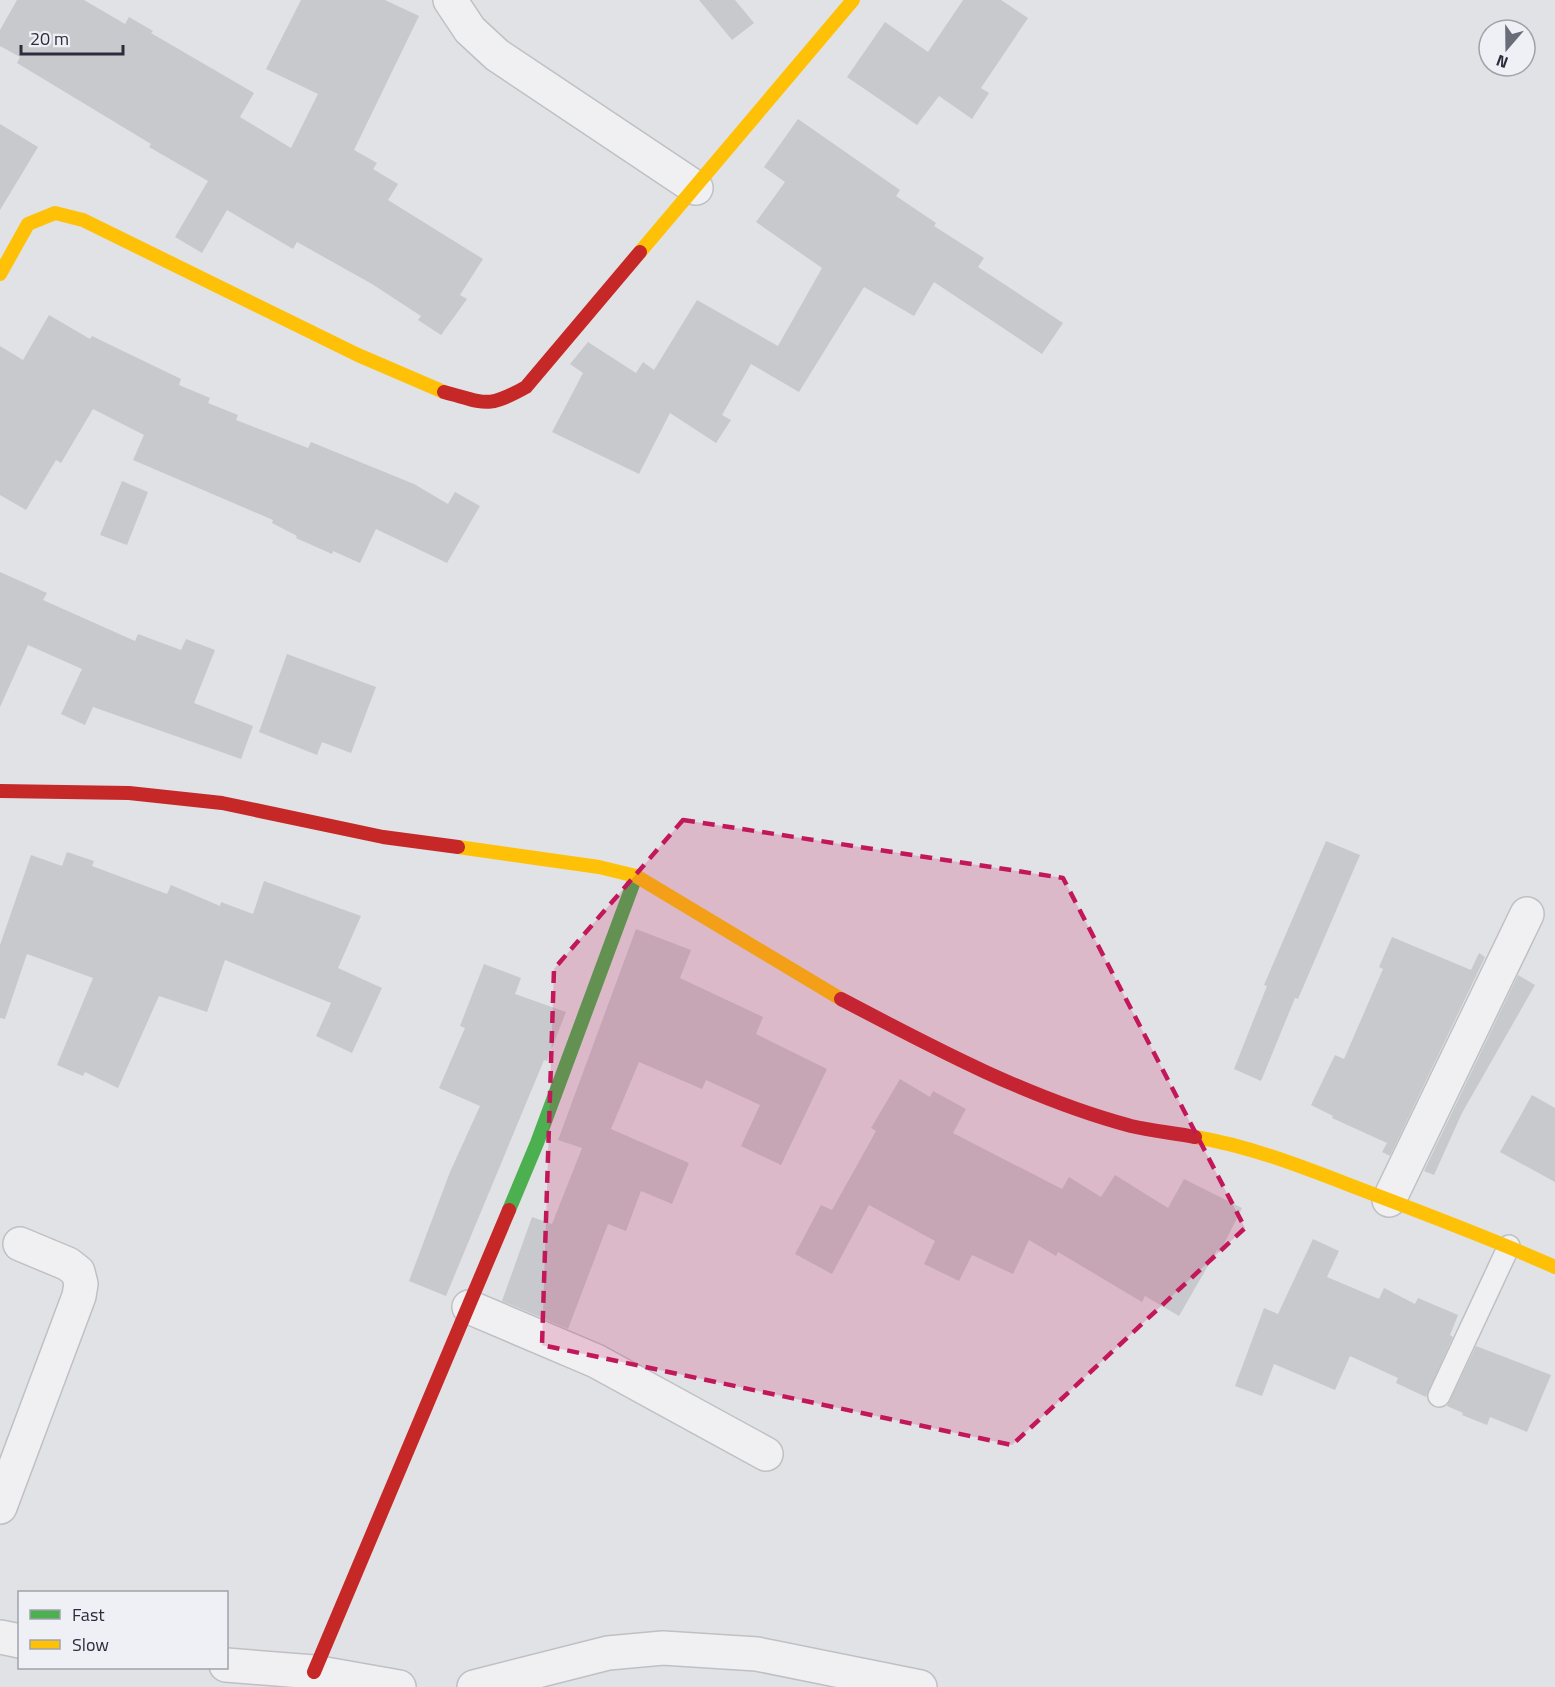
<svg xmlns="http://www.w3.org/2000/svg" width="1555" height="1687" viewBox="0 0 1555 1687" font-family="'Titillium Web',sans-serif">
<style>
.building{fill:#c7c9cc}
.lines{fill:none;stroke-linecap:round;stroke-linejoin:round}
.lane-casing{stroke:#bfc0c3;stroke-width:24}
.street-casing{stroke:#bfc0c3;stroke-width:36}
.lane{stroke:#f0f0f3;stroke-width:21}
.street{stroke:#f0f0f3;stroke-width:33}
.fast{stroke:#4caf50;stroke-width:14}
.slow{stroke:#ffc107;stroke-width:14}
.jam{stroke:#c62828;stroke-width:14}
.marked{fill:#c2185b;fill-opacity:0.2;stroke:#c2185b;stroke-width:4.5;stroke-dasharray:12 8;stroke-linejoin:round}
</style>
<rect width="100%" height="100%" fill="#e1e2e5"/>
<g class="building">
<polygon points="17,0 84,0 125,24 129,17 153,31 151,33 254,93 240,117 291,148 318,94 266,69 301,0 385,0 419,16 354,150 377,163 373,169 398,184 388,200 483,259 460,295 467,299 441,335 418,320 421,316 372,284 297,242 293,249 227,210 202,253 175,237 208,181 149,147 151,144 17,63 20,57 0,46 0,30"/>
<polygon points="699,0 735,0 754,23 732,40"/>
<polygon points="963,0 1001,0 1028,18 981,88 989,93 972,119 939,96 917,125 847,77 885,22 928,52"/>
<polygon points="798,119 900,190 896,196 936,223 934,226 984,258 978,267 1063,323 1042,354 934,282 914,316 864,287 799,392 751,364 722,415 731,420 716,443 670,413 639,474 552,432 583,373 570,364 588,342 636,373 643,362 654,370 697,300 778,346 822,268 756,222 785,182 764,167"/>
<polygon points="0,124 38,147 0,210"/>
<polygon points="49,315 90,339 92,336 181,379 179,385 210,398 208,403 238,415 236,420 308,448 311,442 414,484 448,504 455,492 480,506 447,563 376,529 360,563 333,551 332,554 296,538 297,536 272,523 273,520 133,460 144,435 93,409 61,463 56,460 26,510 0,495 0,346 23,360"/>
<polygon points="122,481 148,492 127,545 100,535"/>
<polygon points="0,572 47,593 43,600 135,641 138,634 181,650 186,639 215,650 194,703 253,726 241,759 93,707 85,725 61,714 82,669 28,645 0,707"/>
<polygon points="287,654 376,687 351,753 322,742 317,755 259,732"/>
<polygon points="1326,841 1360,855 1298,999 1295,998 1261,1081 1234,1069 1267,986 1264,985"/>
<polygon points="67,852 94,861 92,866 167,894 171,885 220,906 221,902 253,914 264,881 361,916 338,968 382,988 352,1053 316,1036 331,1003 225,960 207,1012 159,996 118,1088 85,1072 83,1076 57,1065 93,978 27,954 5,1019 0,1018 0,945 31,855 62,866"/>
<polygon points="636,929 691,950 680,978 763,1017 756,1034 827,1069 781,1165 741,1146 760,1105 706,1080 702,1089 639,1062 611,1129 689,1163 672,1204 641,1191 626,1231 608,1224 568,1329 502,1301 532,1217 552,1224 582,1148 558,1140"/>
<polygon points="1392,937 1471,970 1479,953 1485,957 1390,1156 1382,1152 1387,1143 1332,1118 1333,1116 1311,1105 1335,1055 1344,1059 1383,969 1379,967"/>
<polygon points="484,964 521,978 515,994 566,1012 547,1061 544,1060 446,1296 409,1281 450,1172 480,1106 439,1088 465,1028 460,1026"/>
<polygon points="1518,975 1535,985 1462,1113 1434,1175 1424,1171"/>
<polygon points="900,1079 930,1097 933,1091 966,1109 953,1133 1062,1189 1069,1177 1101,1197 1115,1175 1168,1208 1184,1179 1242,1208 1220,1252 1217,1250 1179,1316 1145,1296 1142,1302 1058,1252 1056,1256 1029,1240 1013,1274 972,1255 959,1281 924,1264 935,1241 869,1205 832,1274 795,1254 821,1205 832,1210 876,1131 871,1128"/>
<polygon points="1532,1095 1555,1108 1555,1182 1500,1152"/>
<polygon points="1313,1239 1339,1251 1327,1277 1379,1299 1384,1288 1415,1304 1418,1298 1458,1315 1450,1335 1453,1337 1426,1397 1396,1383 1398,1378 1350,1356 1335,1390 1274,1364 1262,1396 1235,1386 1264,1308 1278,1314"/>
<polygon points="1476,1346 1551,1375 1527,1432 1490,1417 1487,1425 1462,1415 1463,1413 1447,1406"/>
</g>
<g class="lines">
<g class="lane-casing">
<polyline id="lane" points="1439,1396 1509,1246"/>
</g>
<g class="street-casing">
<g id="street">
<polyline points="450,0 470,30 497,55 696,188"/>
<polyline points="1389,1200 1527,914"/>
<polyline points="469,1307 596,1361 766,1454"/>
<polyline points="0,1507 79,1296 81,1284 78,1272 68,1264 20,1244"/>
<polyline points="0,1637 20,1641"/>
<polyline points="226,1665 314,1672 399,1687"/>
<polyline points="474,1687 608,1653 663,1648 757,1654 920,1687"/>
</g>
</g>
<use href="#lane" class="lane"/>
<use href="#street" class="street"/>
<polyline class="fast" points="509,1210 537,1143 636,876"/>
<g class="slow">
<polyline points="640,252 853,0"/>
<polyline points="0,274 28,224 55,213 83,220 358,355 444,392"/>
<polyline points="458,847 599,867 636,876 841,999"/>
<path d="M1195 1137C1256 1147 1315 1172 1373 1194 1434 1217 1495 1240 1555 1267"/>
</g>
<g class="jam">
<path d="M444 392C486 403 487 409 526 387L640 252"/>
<polyline points="0,791 129,793 222,803 383,837 458,847"/>
<path d="M841 999C934 1048 1030 1099 1131 1126 1152 1131 1174 1133 1195 1137"/>
<polyline points="314,1672 509,1210"/>
</g>
</g>
<path class="marked" d="M683 820 1063 878 1245 1228 1012 1445 542 1345 554 969Z"/>
<rect x="18" y="1591" width="210" height="78" fill="#eff0f5" stroke="#a0a2ab" stroke-width="1.5"/>
<rect x="30" y="1610" width="30" height="9" fill="#4caf50" stroke="#a0a2ab" stroke-width="1.5"/>
<text x="72" y="1621" font-size="18" fill="#2a2d3d">Fast</text>
<rect x="30" y="1640" width="30" height="9" fill="#ffc107" stroke="#a0a2ab" stroke-width="1.5"/>
<text x="72" y="1651" font-size="18" fill="#2a2d3d">Slow</text>
<g transform="translate(1507 48) rotate(200)"><circle r="28" fill="#eff0f5" stroke="#a0a2ab" stroke-width="1.5"/>
<path d="M0-4.5L10 22L0 15L-10 22Z" fill="#6a6c78"/>
<text y="-9" font-size="16" font-weight="bold" text-anchor="middle" fill="#2a2d3d">N</text>
</g>
<path d="M21 45v9h102v-9" fill="none" stroke="#2a2d3d" stroke-width="3"/>
<text x="30" y="45" font-size="18" fill="#2a2d3d" stroke="#eff0f5" stroke-width="4.5" paint-order="stroke">20 m</text>
</svg>
